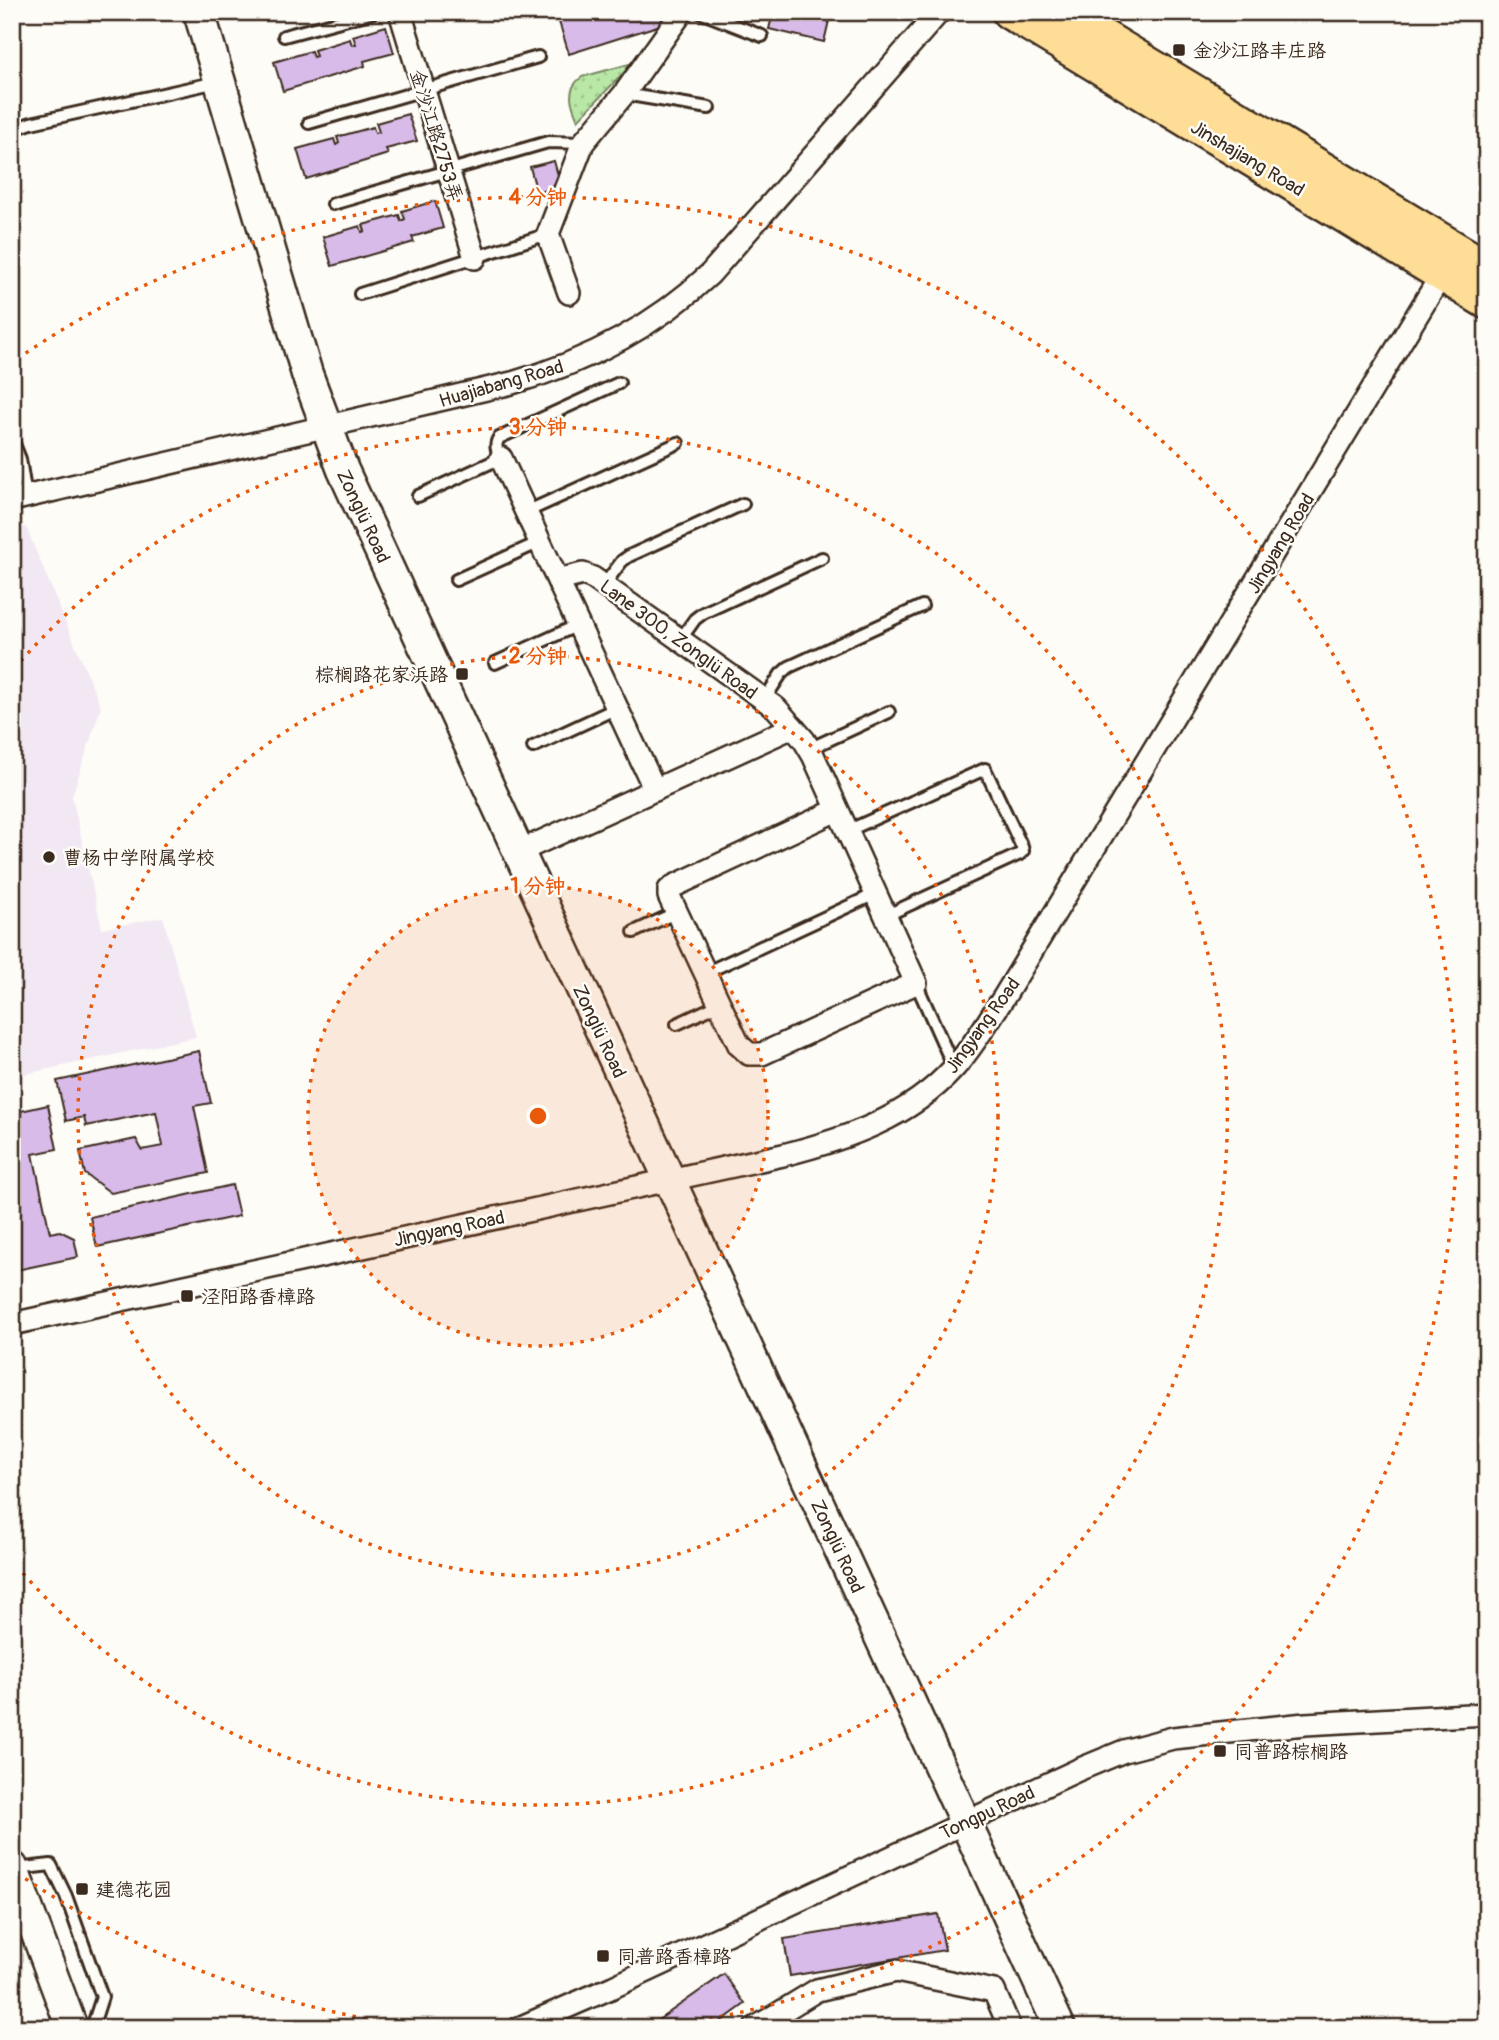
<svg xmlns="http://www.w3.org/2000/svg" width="1499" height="2040" viewBox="0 0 1499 2040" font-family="Pangolin,'LXGW WenKai TC',sans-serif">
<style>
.built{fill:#f2e8f3}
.park{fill:url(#park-dots);stroke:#7a8862;stroke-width:2}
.building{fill:#d8bbe9;stroke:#3b2a1e;stroke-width:2}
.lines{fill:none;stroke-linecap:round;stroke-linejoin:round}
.lane-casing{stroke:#3b2a1e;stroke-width:16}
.street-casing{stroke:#3b2a1e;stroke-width:26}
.secondary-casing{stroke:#3b2a1e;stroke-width:35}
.primary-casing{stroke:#3b2a1e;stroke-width:38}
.lane{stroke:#fdfcf7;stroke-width:10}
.street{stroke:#fdfcf7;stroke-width:21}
.secondary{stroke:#fdfcf7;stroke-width:30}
.primary{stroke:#fedd96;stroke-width:33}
.ring{fill:none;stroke:#e8590c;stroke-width:3.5;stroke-dasharray:3.5 7}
.poi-dot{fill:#3b2a1e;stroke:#fdfcf7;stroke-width:2.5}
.labels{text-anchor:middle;stroke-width:5;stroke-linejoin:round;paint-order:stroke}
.poi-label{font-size:19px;fill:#3b2a1e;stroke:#fdfcf7;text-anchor:start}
.street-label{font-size:19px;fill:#3b2a1e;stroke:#fdfcf7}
.centre{fill:#e8590c;stroke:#fdfcf7;stroke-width:3.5}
.ring-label{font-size:21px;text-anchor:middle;font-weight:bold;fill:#e8590c;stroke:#fdfcf7;stroke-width:5;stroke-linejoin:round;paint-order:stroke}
</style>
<defs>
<pattern id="park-dots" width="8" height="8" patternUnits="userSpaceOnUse" patternTransform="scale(1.75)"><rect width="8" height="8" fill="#b8e7a6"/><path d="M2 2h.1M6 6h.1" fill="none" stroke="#9fc68e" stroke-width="1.8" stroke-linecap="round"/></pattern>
</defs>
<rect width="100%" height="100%" fill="#fdfcf7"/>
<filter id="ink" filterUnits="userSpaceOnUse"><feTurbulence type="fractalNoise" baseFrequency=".0143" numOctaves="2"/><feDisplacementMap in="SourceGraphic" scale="14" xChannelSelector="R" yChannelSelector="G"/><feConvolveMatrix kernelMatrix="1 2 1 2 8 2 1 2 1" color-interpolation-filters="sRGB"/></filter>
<g filter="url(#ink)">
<polygon class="built" points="26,527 101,707 72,796 102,929 163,917 196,1037 12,1077 12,530"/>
<path class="park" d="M633 63 578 120C571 104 565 89 582 77Z"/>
<g class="building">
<polygon points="556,12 670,12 673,21 569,54"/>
<polygon points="750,12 831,12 824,42 769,29 772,17"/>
<polygon points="386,26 394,53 364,61 365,66 283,91 274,62 311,51 313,57 316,56 314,50 350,39 352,45 356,44 353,36"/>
<polygon points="408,114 417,141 386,149 388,154 306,179 297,149 334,139 336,145 339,143 337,137 373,127 375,133 379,132 376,123"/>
<polygon points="554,161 561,186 537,193 530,167"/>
<polygon points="435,201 443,228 412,237 414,242 332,266 323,237 360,226 362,232 365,231 363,225 399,215 401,221 405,219 402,211"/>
<polygon points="199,1051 211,1103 194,1106 208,1173 111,1193 85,1174 80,1151 136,1139 142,1150 163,1146 156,1112 86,1126 84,1117 66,1121 57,1081"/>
<polygon points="48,1105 57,1149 33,1154 50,1233 60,1231 74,1238 78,1257 12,1271 12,1113"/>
<polygon points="232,1185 239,1216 97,1247 90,1217"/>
<polygon points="938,1914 945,1950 790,1976 784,1939"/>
<polygon points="724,1974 745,2004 712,2028 647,2028"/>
<polygon points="942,2020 943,2028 885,2028"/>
</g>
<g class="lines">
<g class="lane-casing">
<g id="lane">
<polyline points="700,12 762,36"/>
<polyline points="284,36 374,12"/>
<polyline points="624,94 709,108"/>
<polyline points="309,123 538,57"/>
<polyline points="12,130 31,123 217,82"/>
<polyline points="333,204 548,142 583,143"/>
<polyline points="360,294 548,234"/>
<polyline points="12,439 20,459 26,497"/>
<path d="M418 496 501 458C497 451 494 445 499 438L619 383"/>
<polyline points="526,512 678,443"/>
<polyline points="456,580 540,542"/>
<polyline points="604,585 622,561 629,556 743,504"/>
<polyline points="680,640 695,619 703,613 822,558"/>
<polyline points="495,663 578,625"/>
<polyline points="764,700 781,674 789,667 922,606"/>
<polyline points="533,747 617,708"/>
<polyline points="809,749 889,712"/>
<polyline points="847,831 985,769 1022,847 1023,851 1020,854 885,916"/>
<polyline points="634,932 677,912"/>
<polyline points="705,973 875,894"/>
<polyline points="916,983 954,1068"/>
<polyline points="677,1024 720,1004"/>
<polyline points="16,1869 51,1865 66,1896 102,1997 92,2028"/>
</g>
</g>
<g class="street-casing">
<g id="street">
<polyline points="400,12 475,258"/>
<polyline points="569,293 548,234 583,143 624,94 682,12"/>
<polyline points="501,458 655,790"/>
<path d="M12 500 512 383C586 362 654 327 710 274L939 12"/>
<polyline points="558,580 583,574 593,578 776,708 804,740 813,755 916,983 762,1054 749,1054 739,1045 669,896 669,890 674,886 837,810"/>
<polyline points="518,852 793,727"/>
<path d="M12 1324 783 1155C846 1139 909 1118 954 1068 973 1047 988 1021 1004 997L1448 264"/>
<polyline points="519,2028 613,1987 1078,1770 1124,1751 1173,1738 1305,1724 1487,1714"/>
<polyline points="755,2028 817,1990 896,1971 994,1991 1010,2028"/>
</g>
</g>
<g class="secondary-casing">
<g id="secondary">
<polyline points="199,12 307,374 343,470 1060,2028"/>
<polyline points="12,1867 72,2028"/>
</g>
</g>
<g class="primary-casing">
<g id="primary">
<polyline points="1009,12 1487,302"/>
<polyline points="1062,12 1487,268"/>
</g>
</g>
<use href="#lane" class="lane"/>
<use href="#street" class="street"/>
<use href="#secondary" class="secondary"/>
<use href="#primary" class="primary"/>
</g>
</g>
<circle cx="538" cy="1116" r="230" fill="#e8590c" fill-opacity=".12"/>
<g class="ring">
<circle cx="538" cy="1116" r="230"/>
<circle cx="538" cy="1116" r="460"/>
<path d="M14 669A689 689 0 1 1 14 1563"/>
<path d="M418 2027A919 919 0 0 1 17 1873M17 359A919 919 0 1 1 658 2027"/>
</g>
<g class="poi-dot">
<rect x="1172" y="43" width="14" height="14" rx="3.5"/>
<rect x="455" y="667" width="14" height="14" rx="3.5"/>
<circle cx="49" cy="857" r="7"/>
<rect x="180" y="1289" width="14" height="14" rx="3.5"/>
<rect x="1213" y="1744" width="14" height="14" rx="3.5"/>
<rect x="75" y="1882" width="14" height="14" rx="3.5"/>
<rect x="596" y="1949" width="14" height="14" rx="3.5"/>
</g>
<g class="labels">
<g class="poi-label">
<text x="1193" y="57">金沙江路丰庄路</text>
<text x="448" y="681" text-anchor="end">棕榈路花家浜路</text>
<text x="63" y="864">曹杨中学附属学校</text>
<text x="201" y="1303">泾阳路香樟路</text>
<text x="1234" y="1758">同普路棕榈路</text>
<text x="96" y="1896">建德花园</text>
<text x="617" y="1963">同普路香樟路</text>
</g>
<g class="street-label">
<text transform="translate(437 135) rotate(73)" y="7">金沙江路2753弄</text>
<text transform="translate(1248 158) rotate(31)" y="7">Jinshajiang Road</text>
<text transform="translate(501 383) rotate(-16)" y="7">Huajiabang Road</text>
<text transform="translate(364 516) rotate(65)" y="7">Zonglü Road</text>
<text transform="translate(1280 543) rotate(-59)" y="7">Jingyang Road</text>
<text transform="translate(679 639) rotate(36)" y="7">Lane 300, Zonglü Road</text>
<text transform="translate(982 1025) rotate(-54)" y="7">Jingyang Road</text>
<text transform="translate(600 1031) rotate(65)" y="7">Zonglü Road</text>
<text transform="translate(449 1228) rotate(-12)" y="7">Jingyang Road</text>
<text transform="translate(838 1546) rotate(65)" y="7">Zonglü Road</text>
<text transform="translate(987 1812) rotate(-25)" y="7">Tongpu Road</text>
</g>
</g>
<circle cx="538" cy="1116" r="10" class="centre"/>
<g class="ring-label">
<text x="538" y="204">4 分钟</text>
<text x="538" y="434">3 分钟</text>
<text x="538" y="663">2 分钟</text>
<text x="538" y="893">1 分钟</text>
</g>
<rect width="1499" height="2040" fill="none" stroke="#fdfcf7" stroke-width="42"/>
<rect x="21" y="21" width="1457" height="1998" fill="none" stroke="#3b2a1e" stroke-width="2.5" filter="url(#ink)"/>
</svg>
